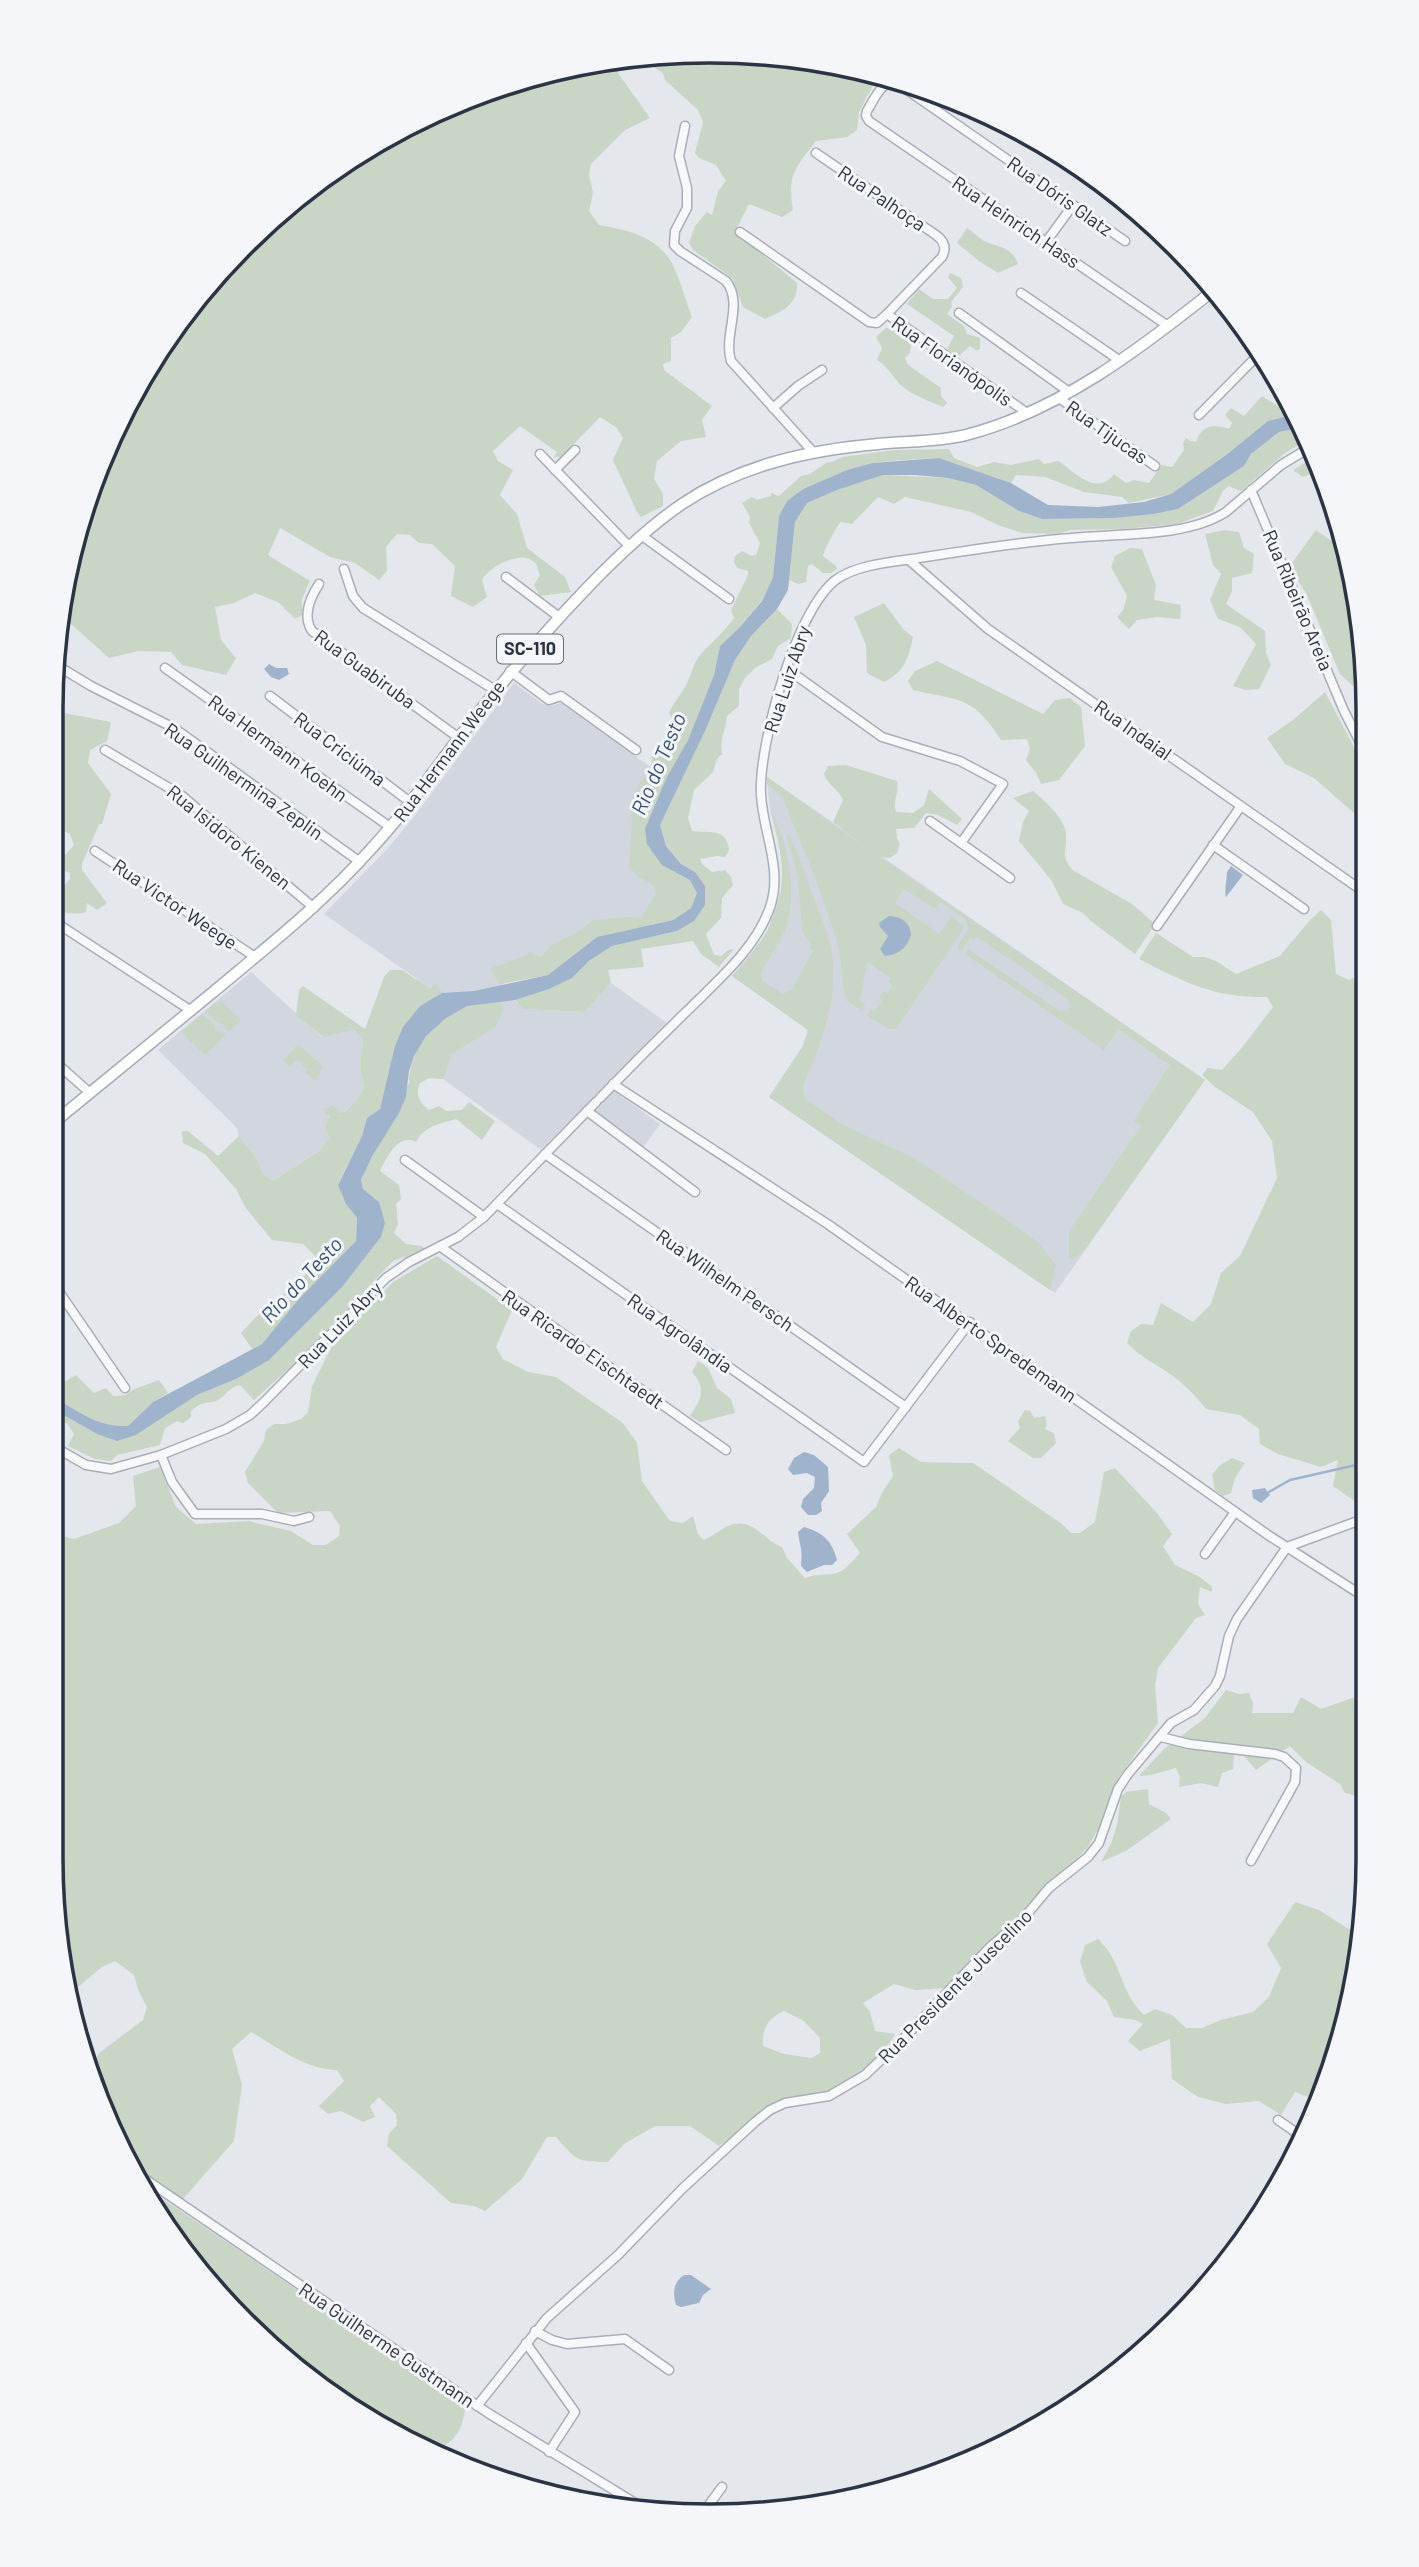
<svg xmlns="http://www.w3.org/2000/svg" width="1419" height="2567" viewBox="0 0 1419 2567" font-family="Barlow,sans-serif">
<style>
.built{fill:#d2d6de}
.green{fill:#c9d6c5;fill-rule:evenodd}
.water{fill:#9fb4cc}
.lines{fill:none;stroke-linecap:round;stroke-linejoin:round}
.stream{stroke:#9fb4cc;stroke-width:2.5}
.minor-casing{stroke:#a9aeb7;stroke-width:11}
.major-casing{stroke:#a3abb8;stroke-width:13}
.minor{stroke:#f7f8fa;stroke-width:8}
.major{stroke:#fff;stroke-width:10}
.labels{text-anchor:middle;stroke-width:6;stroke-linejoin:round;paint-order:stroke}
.shield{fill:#f4f6f9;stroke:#676e7b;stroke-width:2}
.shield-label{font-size:18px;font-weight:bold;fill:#2b3445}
.street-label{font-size:19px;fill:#2b3445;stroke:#f4f6f9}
.water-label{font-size:21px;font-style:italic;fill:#34527a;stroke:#f4f6f9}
.rim{fill:none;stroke:#2b3445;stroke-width:3.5}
</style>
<rect width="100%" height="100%" fill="#e4e7ec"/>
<g class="built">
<polygon points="514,683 541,703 551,706 561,703 652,768 697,893 501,985 522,1009 584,1012 611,983 667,1023 605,1085 660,1124 642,1149 584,1107 541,1150 443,1079 429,1078 419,1083 430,988 324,914 387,849 413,818"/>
<polygon points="767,777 1205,1080 1055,1293 769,1097 803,1046 808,1030 732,976 767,933 781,890 783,873 780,851 769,802"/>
<polygon points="251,972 322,1037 354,1030 363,1040 360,1065 364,1087 353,1107 340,1113 324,1110 329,1115 327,1123 331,1136 319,1151 273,1181 263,1174 256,1157 239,1136 237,1128 158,1050"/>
</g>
<g class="green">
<path d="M666 52 795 56 878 76 859 112 857 130 847 137 816 141C795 168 787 175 793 210L782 217 749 204 735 232 797 283C798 304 783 311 765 319L743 307 732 278 693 250 689 243 695 226 707 212 712 215 718 191 726 181 716 165 699 158 695 153 703 122 698 110 665 80 663 73 637 57Z"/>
<path d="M623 59 618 73 650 118 625 130 591 164 589 175 593 193 589 211 599 225C622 229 647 234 664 252 677 265 685 300 692 317L681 332 671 338V361L663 364 664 370 712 406 702 420 706 437 681 441 657 461 654 479 663 494V506L641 517 637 512 613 460 623 438 616 427 600 417 561 457H554L557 452 520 426 493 451 498 461 513 470 500 495 517 514 527 548 565 577 571 592 540 596 534 585 540 575C539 574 537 565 536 564 524 548 489 566 482 580L487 597 473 607 451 596 455 566 432 544 419 543 410 535 397 534 386 547 387 571 379 580 355 563 330 557 280 528 268 555 310 581 302 599V615L295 619 278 602 255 593 234 603 215 607 221 640 236 658 226 675 182 665 171 652 138 651 109 658 61 615 73 539 139 380 214 275 308 187 418 119 539 73Z"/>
<path d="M967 228C973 232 980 239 986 242 1000 247 1012 248 1018 264L998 273 979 261 957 243Z"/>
<polygon points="950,273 961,278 963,287 951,302 952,307 947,314 964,326 967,334 980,338 980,349 976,350 970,346 958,357 947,349 954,336 907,304 919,289 933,299 948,299 957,288 948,277"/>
<path d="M892 327 911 342 910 352 905 358 908 365 941 388V396L947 403 943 407C929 401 906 393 897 381 890 372 887 366 877 360L882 348 876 337 886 328Z"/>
<path d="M1262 396 1283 409 1287 404 1292 415 1268 421 1226 455 1171 494 1129 503 1122 497 1084 492 1045 477 1016 475 1011 483 939 458 902 460 872 463 847 470 803 489 787 501 779 516 773 577 762 600 740 627 720 646 714 675 688 740 652 811 662 865 690 880 697 893 691 908 673 920 597 937 548 975 500 984 490 969 531 953 541 957 552 945 581 930 593 920 642 916 656 893 651 883 637 876 629 866 632 817 629 804 641 781 652 768C650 751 655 752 664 740 669 734 668 730 675 725L669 713C674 702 681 695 686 685 692 675 693 663 700 655 712 642 724 632 734 618L731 610 748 575V571L737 568 734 562 735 556 742 551 751 556 756 555 760 543 749 523 750 517 742 503 752 497 757 500 771 496V493L779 496 801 476 810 474 826 463 832 462 842 457 895 450 949 449 954 458 977 467 994 462 1011 465 1039 459 1044 464 1059 461C1075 473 1097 497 1114 474L1126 483 1134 480 1149 483 1162 465 1172 467 1184 450 1183 443 1186 438 1190 441 1196 442C1201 425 1214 424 1229 429L1232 423 1225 415 1231 408 1244 416Z"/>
<path d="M1299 428 1305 441 1285 453 1241 491 1228 486 1223 491 1213 511 1177 524 1124 529 1070 530 1058 534 1022 533 998 525 971 512 905 497 894 504 878 497 852 524 841 522C836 527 825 548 823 556L836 566 837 569 831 573H823L812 564 808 566 806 582 798 584 789 580 795 522 807 503 837 490 883 475 948 478 976 485 1019 511 1042 519 1115 518 1178 509 1244 466 1251 454 1279 432Z"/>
<polygon points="1313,458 1320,470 1303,477 1293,470"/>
<polygon points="1225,530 1239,532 1244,548 1254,554 1252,573 1232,578 1232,591 1226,604 1265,631 1266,653 1271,665 1259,689 1246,690 1233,686 1256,644 1240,627 1218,619 1210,600 1221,574 1213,565 1205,534"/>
<polygon points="1316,530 1346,551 1363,624 1363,695 1340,674 1306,593 1289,567"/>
<polygon points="1130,548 1142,549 1156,585 1154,600 1181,605 1180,619 1156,617 1137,620 1129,629 1117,617 1123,610 1127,596 1111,567 1115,556"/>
<path d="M884 603 904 630 913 637C909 658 904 672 884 682L867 673 866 645 854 617Z"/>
<path d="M777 609 792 624 791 638 778 646 772 659 755 668 745 678 739 689V706L727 716C726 731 719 739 722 754L717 759 713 772 694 790 688 818 692 831C705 833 723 829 727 842 730 849 730 851 725 857L717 856 700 859 702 864 712 872 725 870 731 877 733 885 722 898 721 918 706 934 714 955 721 956 728 950 734 949 719 967 701 954 693 941 641 949 644 967 608 970 611 983 584 1012 522 1009 515 1000 572 978 589 961 612 946 677 931 705 905 695 872C675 860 666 847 660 825L706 729 735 660 751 636Z"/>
<path d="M937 661 1043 714 1055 700 1070 698 1081 707 1085 746 1059 780 1041 784 1036 773 1026 760 1030 749 1027 739 1001 740C973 696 961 701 913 690L908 681 915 671Z"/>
<polygon points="1325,692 1363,764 1363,821 1314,778 1285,764 1267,738 1293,720"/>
<path d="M52 708 59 712 111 722 107 741 90 750 88 763 111 794 102 824H99L82 864V870L107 903 97 910 87 903 86 912C76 916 59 913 52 905V900L70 879V873L57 868 59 862 74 845 70 834 52 826Z"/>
<path d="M846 765 897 781C900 792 892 801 896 812L913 813 924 805 929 789 962 819 957 825 938 815 926 813 914 828 896 829 897 838 900 844 897 853 890 858 880 857 1205 1080 1085 1249 1074 1259H1069V1231L1141 1126 1134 1121 1170 1065 1118 1029 1104 1050 965 954 968 949 1061 1012 1064 1009 1068 1011 1071 1006 1068 1004 1069 1000 977 937 974 940 970 938 961 951 959 949 958 945 968 930 966 920 940 902 934 909 904 889 895 903 939 934 951 916 963 925 962 931 897 1028 889 1029 867 1015 871 1009 875 1011 882 1001 879 998 883 991 888 993 893 986 889 982 891 978 867 962 860 1001 866 1005 862 1011 847 1001C840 981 843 962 837 942 823 893 801 845 783 798L767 784V777L868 849 833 822 843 800C838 789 828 785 824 774L828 766Z"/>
<path d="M1033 791C1044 800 1061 815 1065 829 1070 848 1057 855 1074 871L1132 904 1155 924 1135 954 1092 922 1083 913 1063 904 1052 881 1019 841 1023 822 1029 811 1013 798Z"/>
<path d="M770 809C788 842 797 888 787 925 782 941 769 958 761 973L762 980 782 994 791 990 813 951 810 948 811 944 802 931 798 876 786 835 788 834C800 854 805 876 814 899 819 913 827 928 830 944 841 997 822 1040 802 1088L806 1099 841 1124 914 1158 1016 1226 1040 1244 1056 1265 1050 1290 769 1097 803 1046 808 1030 732 976C767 941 789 903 780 851 778 836 773 823 770 809Z"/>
<path d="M1321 910 1331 920 1336 974 1349 980 1364 973 1366 1509 1333 1486 1338 1460 1321 1467 1278 1454 1260 1444 1259 1429 1240 1415 1206 1409C1195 1394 1180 1380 1164 1370 1151 1361 1138 1355 1127 1343L1131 1331 1141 1324 1153 1325 1161 1303 1193 1322 1211 1304 1221 1273 1240 1256 1277 1178 1272 1141 1253 1112 1215 1087 1202 1075 1208 1068 1222 1070 1244 1045 1273 1007 1267 997C1214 998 1186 983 1139 959L1156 933 1193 957H1205L1216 961 1236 974 1280 956 1311 919Z"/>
<path d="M390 970H402L430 988 436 984 442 993 420 1006 386 1086 380 1109 367 1118 362 1136 338 1184 346 1204 357 1218 356 1241 299 1300 262 1344 252 1349 241 1333 258 1315 270 1311 294 1281 316 1269 319 1260 303 1244 272 1240 245 1207 236 1189 205 1154 183 1143 182 1131H188L218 1156 239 1136 256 1157 263 1174 273 1181 319 1151 330 1137 325 1129 329 1116 323 1110 333 1105 340 1113C353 1110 358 1098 364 1087L360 1065 363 1040 354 1030 323 1037 296 1015 299 990 303 986 365 1029 384 977Z"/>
<polygon points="222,1002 241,1020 228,1032 225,1029 224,1024 217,1022 205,1012 216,1003"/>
<path d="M500 1002 504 1008 496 1026 452 1054 443 1079 429 1078 420 1083C415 1096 419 1101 429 1110L439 1106 446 1111 462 1110 469 1102 495 1121 482 1140 456 1119C439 1124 425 1126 416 1142 398 1133 387 1157 380 1171L399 1185 401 1199 396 1204 398 1224 394 1233 406 1244 422 1246 425 1250 393 1261 304 1355 254 1400 240 1385C228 1387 226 1397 216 1401 205 1404 199 1402 191 1412V1417L183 1423 177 1421 165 1428 160 1445 117 1455 111 1461 95 1459 68 1446 74 1434 67 1423 51 1421V1408L97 1434 136 1435 197 1395 236 1379 343 1286 381 1237 379 1202 363 1189 361 1180 409 1083C409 1049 435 1018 466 1007 476 1003 489 1004 500 1002Z"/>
<polygon points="202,1014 215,1025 216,1031 222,1031 226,1035 205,1055 181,1032"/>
<polygon points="298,1044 323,1066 316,1081 305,1072 307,1069 297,1060 290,1067 283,1061"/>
<path d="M437 1256 512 1310 496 1347 503 1359 528 1372 556 1377 623 1423 637 1443 642 1481 670 1521 683 1523 693 1516 698 1534 704 1540C714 1536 720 1529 728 1526 754 1516 762 1540 782 1547L787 1558 805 1578C816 1574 822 1575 833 1574 844 1573 853 1560 860 1553L847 1534 876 1507 882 1493 893 1476 889 1455 899 1448 921 1462 973 1463 1062 1524 1071 1533H1080L1095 1522 1104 1472 1115 1468 1157 1513 1172 1534 1163 1546 1175 1565 1200 1577 1212 1587V1592L1200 1587 1198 1604 1205 1615 1196 1618 1158 1668 1155 1685 1158 1723 1119 1777 1102 1822 1088 1847 1075 1861 1045 1887 1010 1925 988 1941 947 1988 915 1990 894 1984 863 2003 870 2012 875 2031 895 2034C880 2060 846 2089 816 2095 804 2097 790 2095 779 2100 764 2106 736 2135 719 2146L690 2126H655L624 2144 608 2162C576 2162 576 2160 556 2137H547L522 2179 485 2211 474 2206 451 2203 387 2146 389 2134 397 2125 396 2114 379 2097 370 2106 375 2117 363 2122 341 2111 328 2114 319 2106 344 2081 337 2070C306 2070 277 2047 251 2032L232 2049 242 2085 234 2141 183 2199 140 2170 89 2075 99 2053 143 2020 147 2007 139 1992 134 1975 115 1961 102 1967 73 1991 51 1858V1623L53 1617 51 1613V1533L74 1539 119 1523 136 1506 133 1476 160 1467 176 1507 196 1524 248 1521 291 1531 313 1545H326L339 1536 340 1526 330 1511 278 1513 248 1483 245 1472 264 1441 266 1430 274 1424H286L301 1419 308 1412 312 1386 332 1346 393 1282ZM784 2011 804 2021 820 2038V2053L812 2058 784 2054 763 2046C762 2028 767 2019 784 2011Z"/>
<path d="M698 1361 708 1368 717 1388 731 1399 735 1413 700 1422 690 1416C701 1400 707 1388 692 1372Z"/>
<path d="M51 1363 64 1382 76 1375 94 1393 106 1388 113 1396 126 1395 134 1389 159 1380 168 1393 153 1402 128 1426C94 1427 81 1410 51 1397Z"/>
<polygon points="1025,1410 1030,1411 1034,1418 1045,1416 1047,1425 1045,1429 1054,1433 1056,1443 1041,1458 1033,1458 1008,1441 1020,1428 1018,1421"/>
<polygon points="1232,1458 1245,1463 1235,1478 1231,1493 1223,1496 1215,1490 1212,1475 1219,1466"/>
<polygon points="1226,1690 1239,1694 1249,1693 1253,1703 1252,1713 1293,1713 1301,1697 1321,1709 1355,1697 1360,1691 1366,1697 1367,1794 1357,1796 1345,1793 1340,1784 1306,1762 1290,1746 1256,1770 1244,1756 1234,1755 1233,1769 1222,1773 1218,1787 1201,1783 1179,1787 1180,1777 1176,1768 1151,1775 1139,1776 1164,1749 1205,1718"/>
<polygon points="1148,1789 1149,1804 1166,1813 1171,1819 1126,1851 1101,1862 1111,1844 1117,1825 1121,1797 1126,1792"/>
<path d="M1295 1902 1319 1910 1361 1937 1346 2028 1316 2100 1295 2092 1281 2115 1259 2101 1226 2104 1198 2097 1172 2079 1170 2039 1140 2051 1128 2041 1143 2024 1136 2020 1114 2017 1107 2001 1087 1982 1080 1962 1085 1945 1098 1939C1123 1962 1119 1992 1144 2015L1155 2009 1172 2015 1186 2028H1202L1221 2020 1253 2012 1269 1997 1281 1968 1267 1944Z"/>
<path d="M151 2191 466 2404C463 2424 460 2437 442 2447L429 2444 344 2405 187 2259Z"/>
</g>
<g class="water">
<path d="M1292 415 1299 428 1279 432 1251 454 1244 466 1178 509 1153 514 1115 518 1042 519 1019 511 976 485 948 478 915 475H883L837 490 807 503 795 522 788 590 777 609 751 636 735 660 706 729 660 825 666 846 681 864 695 872 705 886V905L694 921 677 931 612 946 589 961 572 978 549 989 515 1000 467 1006 446 1018 426 1036 414 1056 409 1071 406 1097 399 1113 373 1155 361 1180 363 1189 379 1202 385 1223 381 1237 343 1286 269 1360 236 1379 197 1395 136 1435 117 1441 97 1434 51 1408V1397C80 1410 94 1427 128 1426L153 1402 262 1344 299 1299 356 1241 357 1218 346 1204 338 1185 362 1136 367 1118 380 1109 395 1046 403 1027 420 1006 442 993 474 991 548 975 597 937 673 920 691 908 697 893 690 880 662 865 647 844 645 829 666 779 688 740 714 675 720 646 740 627 762 601 773 577 779 516 787 501 803 489 847 470 872 463 939 458 1011 483 1048 505 1098 507 1144 502 1171 494 1226 455 1268 421Z"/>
<polygon points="269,664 276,668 287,668 289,674 279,680 271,677 264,669"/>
<path d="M1231 866 1243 875 1226 897C1224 892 1227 878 1227 872Z"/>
<path d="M889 916C900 916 910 922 911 934 908 947 899 955 885 956L880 949 888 936 880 927 879 923Z"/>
<polygon points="804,1452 814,1455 828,1467 829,1491 821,1503 822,1511 816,1515 808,1515 801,1507 803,1499 814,1488 815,1477 807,1473 793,1475 788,1469 794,1458"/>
<polygon points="1265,1488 1270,1495 1261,1503 1253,1498 1252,1490"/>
<path d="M804 1527C824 1533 832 1541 837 1560L832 1565H824L807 1572 801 1566C803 1549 800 1548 798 1532Z"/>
<path d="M685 2275H691L711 2289 703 2295 699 2303 681 2307 676 2305C672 2293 674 2280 685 2275Z"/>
</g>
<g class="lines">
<polyline class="stream" points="1269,1492 1290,1480 1365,1463"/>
<g class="minor-casing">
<g id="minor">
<path d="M685 126 679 156 687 188V208L675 231 674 245 680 251 726 281C744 304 723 334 731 361L814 453"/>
<path d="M816 153 936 235C944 241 947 248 942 257L887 314"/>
<polyline points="740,232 869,322 877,323 887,314 1027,413"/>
<path d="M1125 241 897 83C882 79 874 100 867 111L866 116 869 121 1168 326"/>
<polyline points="1046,242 1073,205"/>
<polyline points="1021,293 1119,360"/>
<polyline points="959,313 1069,392"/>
<polyline points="1059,398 1155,466"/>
<polyline points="773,408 798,386 822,370"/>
<polyline points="1199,415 1261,352"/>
<polyline points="540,454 629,546"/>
<polyline points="555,470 575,450"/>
<polyline points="1251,490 1344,711 1363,748"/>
<polyline points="641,535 729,599"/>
<polyline points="909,560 988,629 1364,892"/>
<polyline points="344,569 353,596 363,608 495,690"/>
<polyline points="506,577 559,617"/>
<path d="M319 584C310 598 302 616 312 631L459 738"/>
<polyline points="53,663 91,686 174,728 360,862"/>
<polyline points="165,668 390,827"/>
<polyline points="787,669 882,737 960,761 1003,784 961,843 930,821"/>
<polyline points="510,671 549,700 561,696 636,750"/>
<polyline points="270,696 410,802"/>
<polyline points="105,750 181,795 314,908"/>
<polyline points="961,843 1010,878"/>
<polyline points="1213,845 1304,909"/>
<polyline points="95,851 255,957"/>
<polyline points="52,920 190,1010"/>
<polyline points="1157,926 1241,806"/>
<polyline points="52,1059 90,1093"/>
<polyline points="613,1084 829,1225 1268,1535 1366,1598"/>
<path d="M600 1098C628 1069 657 1040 686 1012 717 981 758 947 771 904 782 867 763 832 761 795 758 746 796 608 837 579 859 564 893 562 919 558 969 550 1020 542 1071 538 1118 533 1186 538 1226 512L1281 465 1309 448"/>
<polyline points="587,1111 695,1192"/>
<polyline points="545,1154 906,1407"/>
<polyline points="405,1160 484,1217"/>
<polyline points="497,1204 864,1462 970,1322"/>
<polyline points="441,1247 726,1450"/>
<polyline points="51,1280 125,1388"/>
<polyline points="51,1445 86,1465 111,1469 161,1455 226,1429 250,1415 263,1403 386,1278 409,1262 458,1237 484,1217 596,1102"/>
<polyline points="161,1455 172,1482 195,1514 262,1514 294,1521 309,1517"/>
<polyline points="1205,1554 1235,1512"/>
<polyline points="1161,1737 1189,1744 1275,1754 1284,1757 1296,1768 1295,1782 1251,1861"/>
<polyline points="1278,2120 1301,2136"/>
<polyline points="145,2179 488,2413 635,2503"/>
<polyline points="535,2331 552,2340 567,2344 625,2339 669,2370"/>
<polyline points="526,2343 575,2412 549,2452"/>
<polyline points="477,2406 547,2318 618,2255 683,2188 755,2122 770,2110 785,2103 829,2096 865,2075 908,2034 990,1947 1022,1920 1049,1888 1088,1857 1099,1843 1118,1789 1128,1774 1171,1723 1194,1710 1215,1686 1220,1676 1229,1636 1237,1619 1287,1547 1366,1518"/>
<polyline points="705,2510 722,2487"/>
</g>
</g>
<g class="major-casing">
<path id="major" d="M52 1124C105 1081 158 1037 212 993 267 947 323 903 371 849 403 815 430 776 458 739 499 685 541 636 588 587 617 557 647 528 682 504 740 465 809 450 878 444 907 441 938 442 966 435 1059 411 1140 349 1214 290"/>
</g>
<use href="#minor" class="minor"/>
<use href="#major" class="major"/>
</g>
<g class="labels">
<rect class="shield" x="497" y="634.5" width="66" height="29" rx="5"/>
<g class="shield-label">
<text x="530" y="655">SC-110</text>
</g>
<g class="street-label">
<text transform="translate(1060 196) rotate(35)" y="7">Rua Dóris Glatz</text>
<text transform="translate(882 198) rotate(34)" y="7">Rua Palhoça</text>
<text transform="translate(1016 222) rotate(34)" y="7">Rua Heinrich Hass</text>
<text transform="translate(952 361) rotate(35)" y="7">Rua Florianópolis</text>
<text transform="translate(1107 432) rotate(35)" y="7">Rua Tijucas</text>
<text transform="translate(1298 600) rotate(67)" y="7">Rua Ribeirão Areia</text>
<text transform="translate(365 669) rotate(36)" y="7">Rua Guabiruba</text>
<text transform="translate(787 679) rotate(-72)" y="7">Rua Luiz Abry</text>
<text transform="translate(1133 730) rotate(35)" y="7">Rua Indaial</text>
<text transform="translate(278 748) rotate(36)" y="7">Rua Hermann Koehn</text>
<text transform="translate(340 749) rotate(37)" y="7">Rua Criciúma</text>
<text transform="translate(449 751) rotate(-53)" y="7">Rua Hermann Weege</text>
<text transform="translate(244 781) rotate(35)" y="7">Rua Guilhermina Zeplin</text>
<text transform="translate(229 837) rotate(39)" y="7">Rua Isidoro Kienen</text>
<text transform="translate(175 904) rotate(34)" y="7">Rua Victor Weege</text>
<text transform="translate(725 1280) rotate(35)" y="7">Rua Wilhelm Persch</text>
<text transform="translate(340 1325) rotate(-46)" y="7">Rua Luiz Abry</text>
<text transform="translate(680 1333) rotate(35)" y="7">Rua Agrolândia</text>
<text transform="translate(991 1339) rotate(35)" y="7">Rua Alberto Spredemann</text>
<text transform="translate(583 1349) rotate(35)" y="7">Rua Ricardo Eischtaedt</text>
<text transform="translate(955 1986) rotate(-45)" y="7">Rua Presidente Juscelino</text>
<text transform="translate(387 2345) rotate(34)" y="7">Rua Guilherme Gustmann</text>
</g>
<g class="water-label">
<text transform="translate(659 764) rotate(-67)" y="7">Rio do Testo</text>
<text transform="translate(302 1280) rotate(-47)" y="7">Rio do Testo</text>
</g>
</g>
<path d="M0 0H1419V2567H0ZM709 63H710A646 646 0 0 1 1356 709V1858A646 646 0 0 1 710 2504H709A646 646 0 0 1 63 1858V709A646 646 0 0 1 709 63Z" fill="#f4f6f9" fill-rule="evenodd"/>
<path class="rim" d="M709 63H710A646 646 0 0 1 1356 709V1858A646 646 0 0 1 710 2504H709A646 646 0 0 1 63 1858V709A646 646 0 0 1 709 63Z"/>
</svg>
